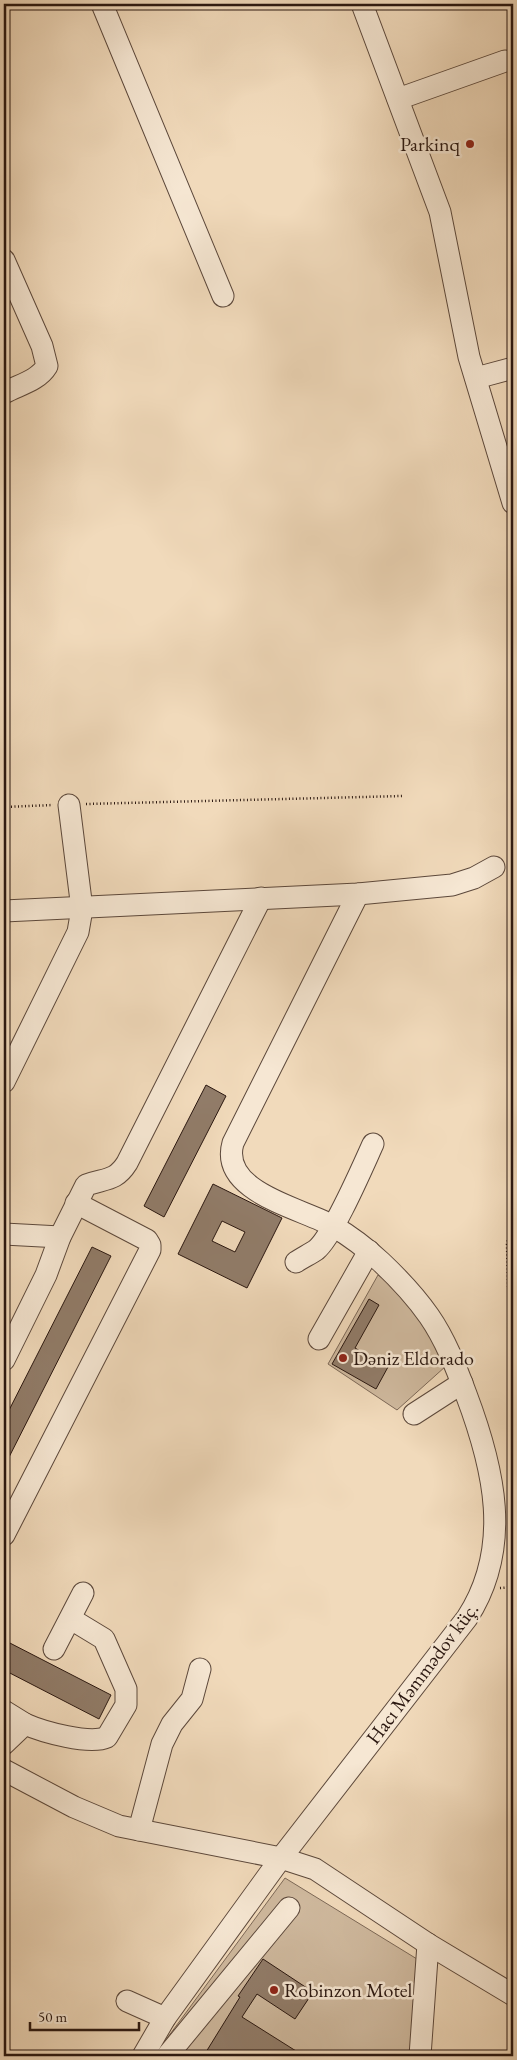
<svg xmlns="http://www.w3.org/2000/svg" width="517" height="2060" viewBox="0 0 517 2060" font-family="'EB Garamond',serif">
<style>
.green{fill:#cfb99e;stroke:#7c6857}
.building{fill:#917c69;stroke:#2a1710;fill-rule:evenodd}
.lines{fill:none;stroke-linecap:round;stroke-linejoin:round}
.minor-casing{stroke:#5c483b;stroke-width:23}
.path{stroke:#2a1710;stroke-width:2.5;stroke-dasharray:1 2.5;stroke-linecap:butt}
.minor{stroke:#f6e7d3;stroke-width:21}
.poi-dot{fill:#8f2418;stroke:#f6e7d3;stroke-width:2}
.labels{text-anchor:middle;stroke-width:5;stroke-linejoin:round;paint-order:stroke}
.poi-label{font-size:20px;fill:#2a1710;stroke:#f6e7d3;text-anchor:start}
.street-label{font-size:20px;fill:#2a1710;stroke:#f6e7d3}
</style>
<rect width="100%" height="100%" fill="#f1dabb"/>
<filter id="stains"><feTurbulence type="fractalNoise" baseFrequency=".004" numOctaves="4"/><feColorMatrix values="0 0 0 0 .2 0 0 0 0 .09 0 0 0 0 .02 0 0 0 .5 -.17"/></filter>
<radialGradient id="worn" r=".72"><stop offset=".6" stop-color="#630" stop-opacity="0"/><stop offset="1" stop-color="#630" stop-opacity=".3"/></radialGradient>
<g class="green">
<polygon points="378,1275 387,1281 434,1336 446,1366 397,1410 328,1364"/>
<polygon points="285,1878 417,1959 410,2056 154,2056"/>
</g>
<g class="building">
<polygon points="206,1085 226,1096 164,1217 144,1206"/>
<path d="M213 1184 282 1218 247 1288 178 1254ZM222 1221 245 1232 235 1252 212 1241Z"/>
<polygon points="92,1247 111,1256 4,1467 4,1420"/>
<polygon points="369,1299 379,1305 355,1348 388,1367 376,1389 332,1364"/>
<polygon points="4,1640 111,1695 99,1719 4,1670"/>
<polygon points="263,1959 313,1992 295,2019 257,1994 242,2017 304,2056 212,2056 206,2052 240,1997 238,1996"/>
</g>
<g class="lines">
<g class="minor-casing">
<g id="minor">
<polyline points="102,4 223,296"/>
<polyline points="362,4 440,212 469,357 513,503"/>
<polyline points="398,99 505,61"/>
<path d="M4 260 42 346 47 366C38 381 18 385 4 393"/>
<polyline points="476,378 513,368"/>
<polyline points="4,911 358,894 452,885 474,878 494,867"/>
<polyline points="4,1082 78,932 82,909 69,805"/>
<polyline points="4,1234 60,1237"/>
<path d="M296 1262C302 1258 310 1254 316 1250 333 1236 362 1168 373 1144"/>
<polyline points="319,1339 369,1251"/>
<path d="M4 1360 46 1275 60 1237 86 1185C105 1178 115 1182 127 1163L261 898"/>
<polyline points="414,1414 462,1383"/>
<polyline points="4,1535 150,1250 150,1245 147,1240 76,1203"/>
<polyline points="54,1649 83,1593"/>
<polyline points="4,1711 25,1724"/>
<path d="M4 1744 25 1724C43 1732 90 1745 107 1737L126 1705V1689L104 1639 71 1619"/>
<polyline points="4,1770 74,1807 119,1826 281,1858 315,1869 428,1944 513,1995"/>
<polyline points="139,1830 162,1744 172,1724 192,1699 200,1669"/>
<polyline points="127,2001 165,2018"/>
<path d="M143 2056 165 2018 281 1858 467 1618C513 1547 494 1468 466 1394 456 1367 445 1339 429 1316 415 1296 399 1279 381 1262 367 1249 350 1236 333 1226 301 1208 219 1192 233 1143L358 894"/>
<polyline points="167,2056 289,1908"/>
<polyline points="420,2056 428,1944"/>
</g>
</g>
<g class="path">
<polyline points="86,804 402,796"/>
<polyline points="4,807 53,805"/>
<polyline points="513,1213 507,1244 511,1396 513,1412"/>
<polyline points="507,1244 513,1245"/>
<polyline points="500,1588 513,1587"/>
</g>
<use href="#minor" class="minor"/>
</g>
<g class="poi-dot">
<circle cx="470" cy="144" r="5"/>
<circle cx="343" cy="1358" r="5"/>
<circle cx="274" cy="1990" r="5"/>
</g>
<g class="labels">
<g class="poi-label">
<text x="460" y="151" text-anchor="end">Parkinq</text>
<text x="353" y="1365">Dəniz Eldorado</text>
<text x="284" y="1997">Robinzon Motel</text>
</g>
<g class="street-label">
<text transform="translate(422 1673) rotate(-53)" y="7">Hacı Məmmədov küç.</text>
</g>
</g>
<rect width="517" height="2060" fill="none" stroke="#f1dabb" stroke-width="20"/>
<rect x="5" y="5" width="507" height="2050" fill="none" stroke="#2a1710" stroke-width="2.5"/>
<rect x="10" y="10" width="497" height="2040" fill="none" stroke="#2a1710"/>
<path d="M30 2022v8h109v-8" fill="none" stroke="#2a1710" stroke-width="2.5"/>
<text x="38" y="2022" font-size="15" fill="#2a1710" stroke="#f6e7d3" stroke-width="4" paint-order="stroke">50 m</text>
<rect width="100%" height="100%" filter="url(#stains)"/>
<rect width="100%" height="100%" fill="url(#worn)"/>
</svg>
